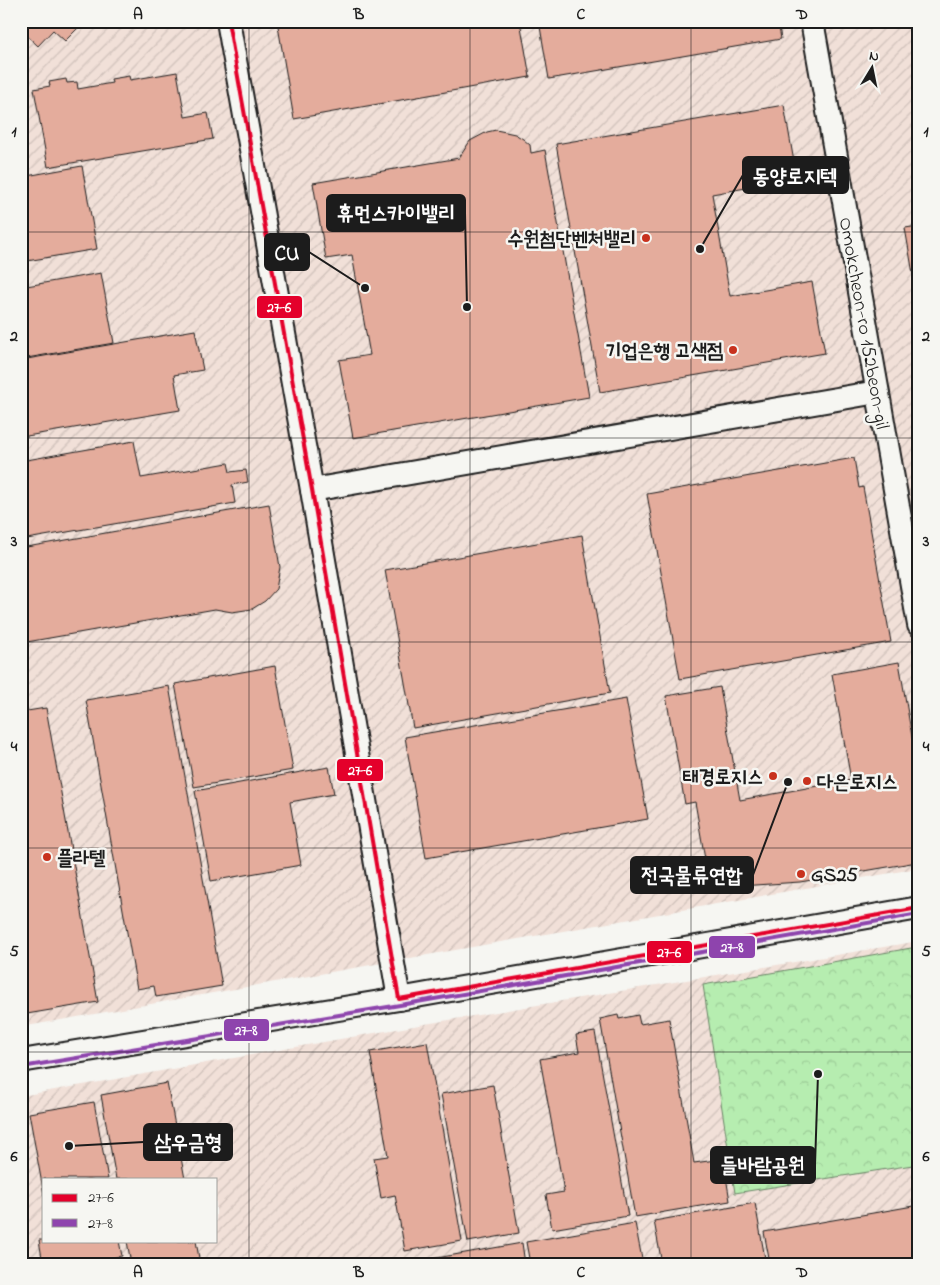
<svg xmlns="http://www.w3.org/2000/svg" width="940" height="1285" viewBox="0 0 940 1285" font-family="'Indie Flower','Poor Story',sans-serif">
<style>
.industrial{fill:url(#industrial-furrows);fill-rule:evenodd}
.park{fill:url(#park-crowns);stroke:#698466}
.building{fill:#e4ac9c;stroke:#1c1c1c}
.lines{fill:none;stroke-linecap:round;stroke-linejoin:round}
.minor-casing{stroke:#1c1c1c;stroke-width:26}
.minor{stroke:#f6f6f2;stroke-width:22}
.bus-1-casing{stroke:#f6f6f2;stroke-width:8}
.bus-2-casing{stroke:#f6f6f2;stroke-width:8}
.bus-1{stroke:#e4002b;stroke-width:4}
.bus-2{stroke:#8e44ad;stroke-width:4}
.grid{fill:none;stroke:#1c1c1c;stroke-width:1;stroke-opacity:0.55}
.poi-dot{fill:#c8321e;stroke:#f6f6f2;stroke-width:2}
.labels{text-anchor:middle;stroke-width:5;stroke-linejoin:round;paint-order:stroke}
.poi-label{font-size:20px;font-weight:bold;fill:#1c1c1c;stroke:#f6f6f2;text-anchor:end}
.street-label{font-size:20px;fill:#1c1c1c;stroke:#f6f6f2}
.leader{fill:none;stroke:#1c1c1c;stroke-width:2}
.callout-dot{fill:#1c1c1c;stroke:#f6f6f2;stroke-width:2}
.callout{fill:#1c1c1c;stroke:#1c1c1c;stroke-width:2}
.callout-label{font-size:21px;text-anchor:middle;font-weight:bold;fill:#fff}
.line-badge{stroke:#f6f6f2;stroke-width:2}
.badge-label{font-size:14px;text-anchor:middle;font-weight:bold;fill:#fff}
.neatline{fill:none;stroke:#1c1c1c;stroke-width:2}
.grid-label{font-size:16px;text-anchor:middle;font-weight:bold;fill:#1c1c1c}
</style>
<defs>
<pattern id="industrial-furrows" width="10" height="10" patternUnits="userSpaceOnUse" patternTransform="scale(1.25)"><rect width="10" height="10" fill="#f1e0d8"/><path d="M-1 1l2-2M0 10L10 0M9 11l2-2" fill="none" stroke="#cec0b9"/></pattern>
<pattern id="park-crowns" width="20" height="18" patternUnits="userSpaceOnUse" patternTransform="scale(1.25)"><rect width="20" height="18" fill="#b6edb0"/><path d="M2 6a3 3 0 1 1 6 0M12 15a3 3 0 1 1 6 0" fill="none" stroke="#9ccb97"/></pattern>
</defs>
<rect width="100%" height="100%" fill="#f6f6f2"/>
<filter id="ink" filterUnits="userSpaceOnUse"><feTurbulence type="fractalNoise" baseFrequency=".02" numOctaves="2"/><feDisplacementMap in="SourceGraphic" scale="10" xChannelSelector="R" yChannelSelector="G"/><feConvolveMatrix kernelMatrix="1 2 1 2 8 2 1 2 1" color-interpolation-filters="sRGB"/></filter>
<g filter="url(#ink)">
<g class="industrial">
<polygon points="21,21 919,21 919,868 21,1027"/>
<path d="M919 941V1264H21V1096L425 1024ZM44 1179H216V1241H44Z"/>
</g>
<polygon class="park" points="911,948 919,955 919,1164 735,1193 703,985"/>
<g class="building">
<polygon points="21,21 85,21 65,41 53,30 38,46 21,30"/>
<polygon points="305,21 520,21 530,77 294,119 278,26"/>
<polygon points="539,21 778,21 781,39 549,79"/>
<polygon points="177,72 185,117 208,113 213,139 48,167 34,89 50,86 49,82 66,79 67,83 77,82 78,89 112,83 111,79 129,76 130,80"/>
<polygon points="784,105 797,179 712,194 730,296 812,282 825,353 600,392 556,144"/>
<polygon points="496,130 515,134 523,139 530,145 531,153 545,150 589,397 353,438 339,360 370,355 352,255 326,259 313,183 459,158 470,141 487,132"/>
<polygon points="82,166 97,249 21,262 21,177"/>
<polygon points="919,226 919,308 905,228"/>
<polygon points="101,273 114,343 21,359 21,287"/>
<polygon points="195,330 203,370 174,375 180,410 21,437 21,360"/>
<polygon points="134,441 141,478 228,463 230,472 246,470 248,482 232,485 235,503 21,540 21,461"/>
<polygon points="854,458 859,488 863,487 891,642 680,679 647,494"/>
<polygon points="269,504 280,567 276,589 265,601 252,609 232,612 215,609 21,643 21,548"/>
<polygon points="582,535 610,693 413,728 385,570"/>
<polygon points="899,662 919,777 919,859 917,862 800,882 710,888 695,802 685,804 666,696 720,687 740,800 851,780 832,674"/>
<polygon points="275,666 293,770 194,787 175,684"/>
<polygon points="169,686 222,986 156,997 154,986 137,989 86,700"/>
<polygon points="626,699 648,819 426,858 405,737"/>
<polygon points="46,708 98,1002 21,1015 21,712"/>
<polygon points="329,767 334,794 290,802 301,865 211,881 195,791"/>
<polygon points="618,1015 619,1019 638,1015 640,1024 669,1019 694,1163 723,1159 730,1201 635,1217 600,1019"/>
<polygon points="595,1032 628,1216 552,1229 546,1195 564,1192 540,1059 579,1052 576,1035"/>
<polygon points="427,1042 462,1241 405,1251 395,1195 381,1198 374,1158 388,1156 370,1052"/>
<polygon points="167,1083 185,1179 116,1179 101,1095"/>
<polygon points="493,1085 519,1233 468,1242 441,1094"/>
<polygon points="94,1102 108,1179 44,1179 44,1195 29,1113"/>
<polygon points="755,1203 766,1264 662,1264 654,1221"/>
<polygon points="919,1205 919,1260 896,1264 770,1264 764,1232"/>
<polygon points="635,1223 643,1264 530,1264 526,1242"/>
<polygon points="39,1240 119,1241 122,1256 78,1264 43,1264"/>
<polygon points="127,1241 196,1241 200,1264 131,1264"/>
<polygon points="522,1243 525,1264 408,1264 408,1263"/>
</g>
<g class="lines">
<g class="minor-casing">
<g id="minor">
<polyline points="228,21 312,490 399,999"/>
<polyline points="812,21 919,625"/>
<polyline points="312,490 877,392"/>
<polyline points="21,1061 399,999 919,908"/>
</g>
</g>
<use href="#minor" class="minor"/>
<g class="bus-1-casing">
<polyline id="bus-1" points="228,21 312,490 399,999 919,908"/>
</g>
<g class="bus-2-casing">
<polyline id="bus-2" points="22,1067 400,1005 919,914"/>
</g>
<use href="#bus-1" class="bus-1"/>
<use href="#bus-2" class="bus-2"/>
</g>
</g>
<path class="grid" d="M249 21V1264M470 21V1264M691 21V1264M21 232H919M21 438H919M21 642H919M21 848H919M21 1052H919"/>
<g class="poi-dot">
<circle cx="646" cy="238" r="5"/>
<circle cx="733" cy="350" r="5"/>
<circle cx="773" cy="776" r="5"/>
<circle cx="807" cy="781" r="5"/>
<circle cx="47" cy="857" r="5"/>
<circle cx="801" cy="874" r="5"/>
</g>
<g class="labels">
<g class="poi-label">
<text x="636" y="245">수원첨단벤처밸리</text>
<text x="723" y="357">기업은행 고색점</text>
<text x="763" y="783">태경로지스</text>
<text x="817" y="788" text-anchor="start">다은로지스</text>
<text x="57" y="864" text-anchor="start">플라텔</text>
<text x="811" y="881" text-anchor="start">GS25</text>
</g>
<g class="street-label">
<text transform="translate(865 323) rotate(80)" y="7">Omokcheon-ro 152beon-gil</text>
</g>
</g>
<path class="leader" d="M700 249L743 175M467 307L465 213M365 288L309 252M788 782L753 875M69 1146L144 1142M818 1074L815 1165"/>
<g class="callout-dot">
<circle cx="700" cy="249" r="5"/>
<circle cx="467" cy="307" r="5"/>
<circle cx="365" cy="288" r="5"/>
<circle cx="788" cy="782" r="5"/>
<circle cx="69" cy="1146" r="5"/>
<circle cx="818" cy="1074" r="5"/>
</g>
<g class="callout">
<rect x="743" y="157" width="105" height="36" rx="5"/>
<rect x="327" y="195" width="138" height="36" rx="5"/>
<rect x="265" y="234" width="44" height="36" rx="5"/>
<rect x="631" y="857" width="122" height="36" rx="5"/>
<rect x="144" y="1124" width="88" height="36" rx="5"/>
<rect x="711" y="1147" width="104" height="36" rx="5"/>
</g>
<g class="callout-label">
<text x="795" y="183">동양로지텍</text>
<text x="396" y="220">휴먼스카이밸리</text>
<text x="287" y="260">CU</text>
<text x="692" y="882">전국물류연합</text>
<text x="188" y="1149">삼우금형</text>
<text x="763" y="1172">들바람공원</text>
</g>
<g class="line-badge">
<rect x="256" y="295" width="47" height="24" rx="5" fill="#e4002b"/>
<rect x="336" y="758" width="48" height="24" rx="5" fill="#e4002b"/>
<rect x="708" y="935" width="48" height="24" rx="5" fill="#8e44ad"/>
<rect x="646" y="940" width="47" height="24" rx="5" fill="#e4002b"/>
<rect x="223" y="1018" width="47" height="24" rx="5" fill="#8e44ad"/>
</g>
<g class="badge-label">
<text x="279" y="312">27-6</text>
<text x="360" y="775">27-6</text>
<text x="732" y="952">27-8</text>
<text x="669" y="957">27-6</text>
<text x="246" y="1035">27-8</text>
</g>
<rect width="940" height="1285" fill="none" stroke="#f6f6f2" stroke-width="55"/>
<rect x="42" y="1178" width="175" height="65" fill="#f6f6f2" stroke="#9f9f9c"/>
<rect x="52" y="1194" width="25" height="8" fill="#e4002b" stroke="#9f9f9c"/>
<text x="88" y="1202" font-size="15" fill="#1c1c1c">27-6</text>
<rect x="52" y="1219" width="25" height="8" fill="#8e44ad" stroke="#9f9f9c"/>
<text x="88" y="1228" font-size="15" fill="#1c1c1c">27-8</text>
<g transform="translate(872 68) rotate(10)" stroke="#f6f6f2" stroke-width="4" paint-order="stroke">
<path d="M0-4L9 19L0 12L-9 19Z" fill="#1c1c1c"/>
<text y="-8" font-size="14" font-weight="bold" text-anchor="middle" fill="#1c1c1c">N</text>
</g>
<rect x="28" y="28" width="884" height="1230" class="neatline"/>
<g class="grid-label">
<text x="138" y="19">A</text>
<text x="359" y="19">B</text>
<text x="581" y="19">C</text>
<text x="802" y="19">D</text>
<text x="14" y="136">1</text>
<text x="926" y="136">1</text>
<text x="14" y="341">2</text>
<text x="926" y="341">2</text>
<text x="14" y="546">3</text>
<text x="926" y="546">3</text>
<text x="14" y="751">4</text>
<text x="926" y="751">4</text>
<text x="14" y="956">5</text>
<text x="926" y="956">5</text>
<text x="14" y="1161">6</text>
<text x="926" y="1161">6</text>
<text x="138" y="1277">A</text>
<text x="359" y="1277">B</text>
<text x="581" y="1277">C</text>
<text x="802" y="1277">D</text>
</g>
</svg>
